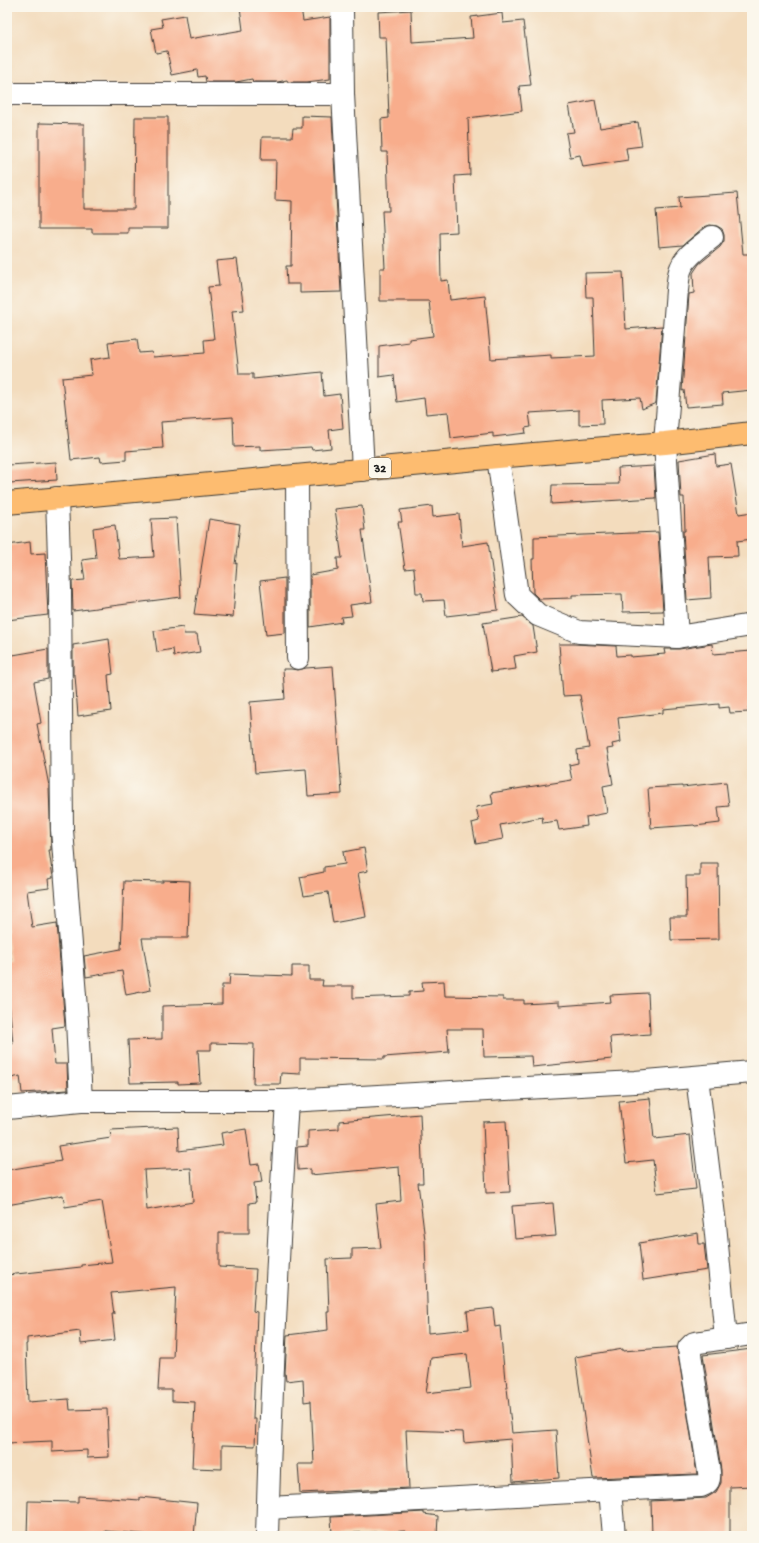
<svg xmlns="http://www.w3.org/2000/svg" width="759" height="1543" viewBox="0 0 759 1543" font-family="'Gochi Hand',sans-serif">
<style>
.building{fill:#f8ad8c;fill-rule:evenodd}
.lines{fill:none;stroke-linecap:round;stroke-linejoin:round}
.minor-casing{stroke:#3c3934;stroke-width:24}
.trunk-casing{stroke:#3c3934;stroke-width:24}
.minor{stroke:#fff;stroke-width:22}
.trunk{stroke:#fdbc70;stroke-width:22}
.labels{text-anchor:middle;stroke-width:4;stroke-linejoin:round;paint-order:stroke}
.shield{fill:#fbf7ec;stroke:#5f5e5a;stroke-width:1}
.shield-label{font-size:12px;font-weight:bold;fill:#1c1c1c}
</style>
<rect width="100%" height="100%" fill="#fbf7ec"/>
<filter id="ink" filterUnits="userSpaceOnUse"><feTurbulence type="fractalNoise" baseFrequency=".025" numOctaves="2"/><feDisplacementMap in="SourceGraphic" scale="8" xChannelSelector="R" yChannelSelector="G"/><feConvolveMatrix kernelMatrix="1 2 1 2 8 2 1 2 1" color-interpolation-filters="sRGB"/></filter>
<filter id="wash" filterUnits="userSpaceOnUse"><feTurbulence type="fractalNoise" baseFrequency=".012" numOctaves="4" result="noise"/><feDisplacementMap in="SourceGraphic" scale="16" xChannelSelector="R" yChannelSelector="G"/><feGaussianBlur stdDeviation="0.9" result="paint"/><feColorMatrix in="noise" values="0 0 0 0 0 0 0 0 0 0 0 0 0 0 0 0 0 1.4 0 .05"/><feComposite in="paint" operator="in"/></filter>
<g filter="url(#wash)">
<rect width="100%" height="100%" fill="#f3dcbd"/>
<g id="blocks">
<g class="building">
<polygon points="240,7 301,7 303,21 330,17 330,79 307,82 288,82 287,80 278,82 253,82 252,79 236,82 206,82 205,76 198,77 197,70 172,75 167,51 156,53 151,29 163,27 161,19 185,15 189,39 243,30"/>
<polygon points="411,10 412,42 473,38 471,17 502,13 503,23 523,21 531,85 519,86 522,111 468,118 470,175 455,176 457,232 440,233 441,281 448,280 450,300 485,296 491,359 551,355 551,358 595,356 593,297 586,297 585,273 623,272 626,329 662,326 656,403 642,409 640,398 602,400 603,424 579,425 579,410 529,413 531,427 525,428 526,433 493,437 493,433 451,438 448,412 426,414 424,398 397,402 394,375 379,377 379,346 409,342 409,339 433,336 429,301 380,301 380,268 385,268 382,211 389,211 387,152 382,152 381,119 389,118 386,37 379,37 378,12"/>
<polygon points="595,100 600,128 638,122 642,146 626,148 628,160 583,167 580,155 570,157 566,133 574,132 569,105"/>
<polygon points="302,116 332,117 341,292 300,293 300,284 287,284 286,266 291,266 292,201 275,200 276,160 261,160 262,137 292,137 293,128 302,128"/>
<polygon points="135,117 168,117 168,228 128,228 128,233 92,233 92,229 39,229 39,123 84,124 84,209 134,209"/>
<polygon points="737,193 743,254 752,254 752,390 722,393 723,404 686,407 684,390 682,391 689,294 694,293 693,273 699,264 720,247 724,241 724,235 722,229 717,226 710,225 704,227 683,245 659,247 656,210 680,208 679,197"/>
<polygon points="237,259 244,310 232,311 239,374 253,374 253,379 322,372 324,396 340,394 343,428 329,430 331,448 312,450 311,447 260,450 260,446 234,447 233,417 161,422 163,448 126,451 126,460 101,462 100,457 71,460 62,378 92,375 90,360 110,357 108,342 137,339 139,353 152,352 153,357 205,353 204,340 214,339 208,287 219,286 216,261"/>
<polygon points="715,454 716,466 731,464 739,514 752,512 752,539 737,541 738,556 709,557 711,598 687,600 683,531 685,531 684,497 681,497 679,460"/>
<polygon points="56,462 57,480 9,483 8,465"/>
<polygon points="654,466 656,498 551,504 552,485 619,484 618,468"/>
<polygon points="362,506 365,530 362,530 372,602 350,605 352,616 341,617 342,622 310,627 310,575 338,570 337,558 342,558 335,509"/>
<polygon points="432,506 433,517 459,514 462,546 488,542 498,610 446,616 444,600 423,601 422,593 416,593 414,568 405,569 398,522 402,522 400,510"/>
<polygon points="176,518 181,597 73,611 72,581 85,580 82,560 96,558 93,528 115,525 119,559 154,557 151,519"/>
<polygon points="209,519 240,524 235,564 237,563 233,617 194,614"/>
<polygon points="658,532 663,611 623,612 622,594 572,595 572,598 539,599 533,593 532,559 534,559 534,537"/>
<polygon points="30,542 31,554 45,553 48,615 7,620 7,545"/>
<polygon points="285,578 285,633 266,635 260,581"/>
<polygon points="522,617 533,626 537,652 514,656 516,669 491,672 483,623"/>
<polygon points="183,627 184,634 197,634 200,652 174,656 173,649 157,652 154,631"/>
<polygon points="109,639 113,674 108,675 111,711 78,716 75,675 73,675 73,645"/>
<polygon points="559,644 574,644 616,646 617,656 631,655 631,657 665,654 664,649 679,649 712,644 713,654 752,651 752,707 748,708 749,712 730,713 729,707 719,708 719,704 663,709 663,713 618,718 621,742 612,744 613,748 607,749 613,784 603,786 607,813 586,817 587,826 559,830 557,821 543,823 542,817 500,825 503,839 476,844 472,823 479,821 476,807 493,804 491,793 572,780 569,765 578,763 577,750 589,748 580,695 563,696"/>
<polygon points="48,649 48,679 34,682 41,723 37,724 49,786 51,850 49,850 53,878 48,879 49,888 27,891 32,927 57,923 65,1026 52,1028 55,1064 67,1064 68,1090 22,1093 20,1076 7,1079 7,1045 13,1044 7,980 7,960 11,960 7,935 7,656"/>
<polygon points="333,666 342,794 308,796 306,769 255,773 250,702 285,699 283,669 291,669 298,670 306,668"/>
<polygon points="726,782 729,806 718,807 720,823 695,826 694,825 651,828 648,788 682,786 682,787"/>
<polygon points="364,848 368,871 358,873 366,917 333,923 328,892 304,896 300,877 324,872 324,867 345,864 343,852"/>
<polygon points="700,863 718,863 719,939 671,940 670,917 687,917 686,876 700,876"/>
<polygon points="163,880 190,881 188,938 142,938 151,990 126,995 122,971 86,977 84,956 121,949 124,881 163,882"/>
<polygon points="292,966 309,966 309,980 323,980 322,986 353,986 353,998 409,996 409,992 423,991 422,982 444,981 445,996 503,997 503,1000 524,1000 524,1004 559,1002 559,1006 611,1002 610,995 648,993 650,1034 610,1037 612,1059 532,1067 531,1056 484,1057 483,1029 447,1029 449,1052 384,1057 384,1059 300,1058 300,1074 281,1073 280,1084 253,1084 254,1044 211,1043 211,1050 198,1050 200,1083 178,1084 178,1082 130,1083 128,1040 162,1039 162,1006 222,1004 222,985 229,985 230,974 292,976"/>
<polygon points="650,1098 654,1139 690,1135 696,1189 657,1193 653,1160 626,1163 619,1101"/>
<path d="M420 1114 423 1183H418L425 1240 428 1333 469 1329 467 1311 493 1308 495 1327 500 1326 505 1380 506 1379 512 1433 556 1430 559 1478 513 1482 511 1439 464 1443 463 1432 406 1430 409 1488 300 1493 298 1464H314L311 1401 304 1402 303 1379 286 1381 285 1372 287 1335 328 1330 327 1312H329L327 1259 352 1258V1249L381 1248 376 1204 401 1201 399 1167 310 1175V1169L298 1170 297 1147 308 1146V1131L339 1129V1121ZM467 1354 471 1388 426 1393 431 1358Z"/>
<polygon points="506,1121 510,1192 486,1193 483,1122"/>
<path d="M178 1127 179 1151 223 1145 221 1133 246 1129 251 1165 259 1164 262 1182 254 1183 256 1202 249 1203V1233H219V1267L256 1269 253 1311 257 1312 253 1419H256L255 1446 222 1445V1469L192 1468 195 1402 172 1401V1390H158L160 1358H173L176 1287 111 1293 114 1314H112L115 1340 81 1344 80 1331 27 1338V1344H26L28 1402 69 1399 70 1410 107 1409 109 1457 87 1458V1450L52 1452V1441L7 1443V1275L81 1267V1265L112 1262 102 1201 65 1207 63 1195 7 1205V1170L61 1161 58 1146 111 1138 110 1130ZM191 1168 193 1202 147 1210 144 1170Z"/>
<polygon points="553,1203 556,1236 515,1239 512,1206"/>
<polygon points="698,1233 699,1244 704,1244 707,1270 643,1280 639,1243"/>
<polygon points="677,1347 697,1474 593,1478 575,1357 623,1349 623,1351"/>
<polygon points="752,1349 752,1486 730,1487 730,1536 652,1536 651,1501 706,1498 716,1492 721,1483 721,1470 703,1355"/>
<polygon points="78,1496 140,1500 140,1497 197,1503 194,1536 164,1536 105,1531 105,1536 68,1534 68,1536 27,1536 28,1501 78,1502"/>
<polygon points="424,1512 424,1514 438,1516 437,1536 405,1536 406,1531 332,1534 331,1517"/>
</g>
</g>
</g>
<g filter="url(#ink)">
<use href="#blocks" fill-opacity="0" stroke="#3c3934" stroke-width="1"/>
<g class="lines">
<g class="minor-casing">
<g id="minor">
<polyline points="342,7 343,94 363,470"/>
<polyline points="7,94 343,94"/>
<polyline points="498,457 517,595 538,615 579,632 677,637 752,625"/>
<polyline points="297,476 298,658"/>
<polyline points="57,498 60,588 62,830 77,1021 81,1101"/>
<path d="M677 637 665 443 677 290C678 283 678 275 681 268 686 255 701 246 712 237"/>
<polyline points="697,1077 715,1224 726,1338"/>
<polyline points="7,1108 81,1101 287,1101 635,1082 752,1072"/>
<path d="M610 1490 701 1486C709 1483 710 1480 709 1472L689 1348 694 1343 752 1334"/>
<polyline points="268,1508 610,1490 614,1536"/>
<path d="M267 1536C271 1391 278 1246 287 1101"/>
</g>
</g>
<g class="trunk-casing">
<polyline id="trunk" points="7,503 498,457 665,443 752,433"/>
</g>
<use href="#minor" class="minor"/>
<use href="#trunk" class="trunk"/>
</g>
</g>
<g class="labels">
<rect class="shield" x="369" y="458" width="22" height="20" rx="3"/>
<g class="shield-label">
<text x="380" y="472">32</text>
</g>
</g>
<rect width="759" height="1543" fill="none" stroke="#fbf7ec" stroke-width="24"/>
</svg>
